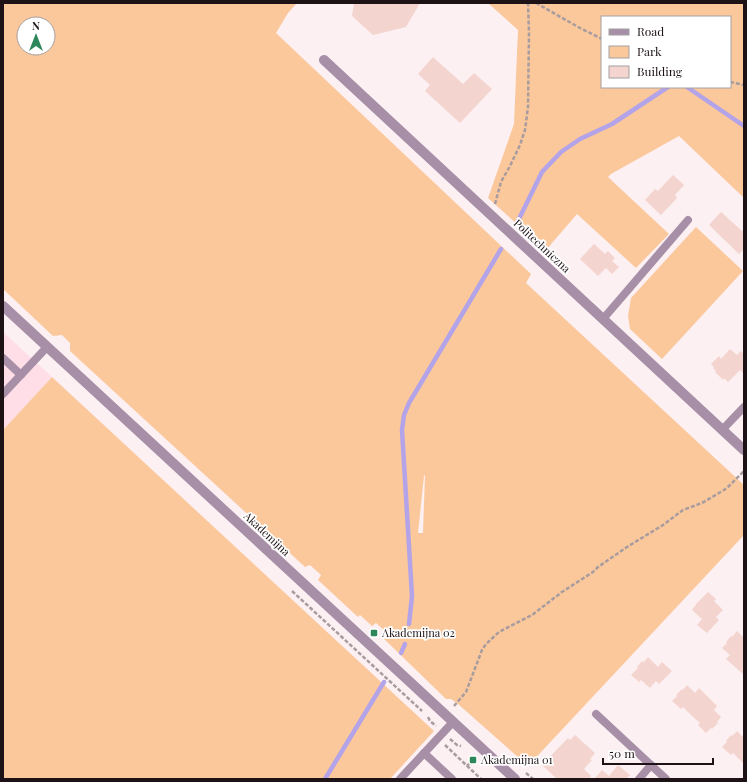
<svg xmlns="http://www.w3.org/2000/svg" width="747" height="782" viewBox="0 0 747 782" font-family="'Playfair Display',serif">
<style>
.built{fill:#ffdee8}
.green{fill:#fbc89c;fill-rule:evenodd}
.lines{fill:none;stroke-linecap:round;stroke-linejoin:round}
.stream{stroke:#b3a3e8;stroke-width:4.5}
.building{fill:#f4d4ce}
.path{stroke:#a89c9f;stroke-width:2.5;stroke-dasharray:4 2;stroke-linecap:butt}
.lane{stroke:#a78fa7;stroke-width:8}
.street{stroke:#a78fa7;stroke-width:10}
.poi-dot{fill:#2e865b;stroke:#fff;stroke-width:1.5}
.labels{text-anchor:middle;stroke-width:3.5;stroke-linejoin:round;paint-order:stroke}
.street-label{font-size:11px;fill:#1d1216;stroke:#fff}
.poi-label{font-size:11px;fill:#1d1216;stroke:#fff;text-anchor:start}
</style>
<rect width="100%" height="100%" fill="#fdf0f3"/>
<polygon class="built" points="3,332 52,377 3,430"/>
<g class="green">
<path d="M3 3H297L288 13 276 33 531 274 526 283 744 485V535L528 766 458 704 451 699H446L382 637 386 632 376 623 372 626 360 615 358 617 318 580 321 575 310 565 305 567 70 351V343L62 335 53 336 3 289ZM24 24H48V48H24ZM425 475 423 533H418L424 476Z"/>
<path d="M488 3H744V198L679 136 611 174 608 177 669 234 636 268 577 214 546 250 488 198 514 124 518 30ZM602 17H730V87H602Z"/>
<polygon points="696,227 743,271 662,359 630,329 628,316 631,298"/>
<polygon points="52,377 434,731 390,779 3,779 3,430"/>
</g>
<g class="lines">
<g class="stream">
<polyline points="687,87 744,126"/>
<polyline points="517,223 542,172 561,152 580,139 612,124 668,87"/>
<polyline points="409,624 412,596 402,430 404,415 409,403 501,249"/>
<polyline points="401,653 405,644"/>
<polyline points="325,779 384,682"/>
</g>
</g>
<g class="building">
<polygon points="354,3 420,3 406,27 373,35 352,16"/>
<polygon points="433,57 463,84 474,73 492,89 460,123 425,91 430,85 418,74"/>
<polygon points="673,175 684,185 675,195 677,198 661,215 645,200 655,189 658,191"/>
<polygon points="721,212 742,231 744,229 744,249 739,254 709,225"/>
<polygon points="594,244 605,254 608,251 615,258 612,261 619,267 612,274 606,268 598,276 580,259"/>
<polygon points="730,349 737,355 741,351 744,354 744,374 740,370 728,382 724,378 723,380 715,372 716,371 713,368 714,367 711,364 719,356 721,359"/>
<polygon points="708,592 716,599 714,601 723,610 716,617 719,620 707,633 697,625 702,619 692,610 696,605 695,605"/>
<polygon points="737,631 744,638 744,675 726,659 730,655 722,648 727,643 726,642 731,636 732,637"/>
<polygon points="648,657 658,667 662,662 672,671 659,684 656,681 650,688 641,680 639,682 631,675 638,668 637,667 642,661 644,662"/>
<polygon points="687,685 695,693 699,688 717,706 714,710 721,717 717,722 718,723 712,729 711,728 706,733 698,725 700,723 691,715 683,707 681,709 672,701 677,696 676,695 682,689 683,690"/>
<polygon points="737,731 744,738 744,764 733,753 731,755 722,747 727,742 726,741 731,735 732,736"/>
<polygon points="575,735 595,753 590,759 592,760 584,769 591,776 590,778 591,779 557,779 542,765 568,738 570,740"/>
<polygon points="618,765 630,775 626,779 594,779 602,770 609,776"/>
</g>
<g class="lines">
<g class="path">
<polyline points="536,3 580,28 602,39"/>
<polyline points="730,82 744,85"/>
<polyline points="495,204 501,182 510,166 520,145 525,130 528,107 529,33 528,3"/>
<polyline points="292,591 422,711"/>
<polyline points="454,706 466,692 482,650 486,644 499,632 532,615 562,592 593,572 598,567 627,547 663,525 683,510 702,503 724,490 728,487 744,471"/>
<polyline points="428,717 430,721 436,726"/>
<polyline points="450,739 457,745 461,746"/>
<polyline points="445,745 481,779"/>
<polyline points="467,766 475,758"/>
<polyline points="526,773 533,779"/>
</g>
<g class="lane">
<polyline points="603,319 688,220"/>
<polyline points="3,358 21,375"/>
<polyline points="3,394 47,347"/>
<polyline points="723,429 744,407"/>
<polyline points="596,714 666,779"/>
<polyline points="424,753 452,779"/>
<polyline points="400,779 453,722"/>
<polyline points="639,779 651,765"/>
</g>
<g class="street">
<polyline points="324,60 744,450"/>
<polyline points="3,306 515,779"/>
</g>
</g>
<g class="poi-dot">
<rect x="370" y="629" width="8" height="8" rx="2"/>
<rect x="469" y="756" width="8" height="8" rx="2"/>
</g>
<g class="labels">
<g class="street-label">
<text transform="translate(542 246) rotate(43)" y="4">Politechniczna</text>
<text transform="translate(267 534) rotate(43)" y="4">Akademijna</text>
</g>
<g class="poi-label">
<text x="382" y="637">Akademijna 02</text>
<text x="481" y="764">Akademijna 01</text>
</g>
</g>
<rect width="747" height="782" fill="none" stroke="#1d1216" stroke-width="8"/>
<rect x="601" y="16" width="130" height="72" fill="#ffffff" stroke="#a5a0a2"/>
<rect x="609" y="29" width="20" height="6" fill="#a78fa7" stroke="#a5a0a2"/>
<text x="637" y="36" font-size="12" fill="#1d1216">Road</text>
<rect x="609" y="46" width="20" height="12" fill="#fbc89c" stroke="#a5a0a2"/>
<text x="637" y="56" font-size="12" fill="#1d1216">Park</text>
<rect x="609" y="66" width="20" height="12" fill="#f4d4ce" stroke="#a5a0a2"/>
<text x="637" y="76" font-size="12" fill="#1d1216">Building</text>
<g transform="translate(36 36)"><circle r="19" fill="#ffffff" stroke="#a5a0a2"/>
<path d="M0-3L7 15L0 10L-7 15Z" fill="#2e865b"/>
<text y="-6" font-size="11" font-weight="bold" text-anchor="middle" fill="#1d1216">N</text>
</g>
<path d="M603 758v6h110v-6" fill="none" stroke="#1d1216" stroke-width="2"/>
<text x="609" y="758" font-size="12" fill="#1d1216" stroke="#ffffff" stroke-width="3" paint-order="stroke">50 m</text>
</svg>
